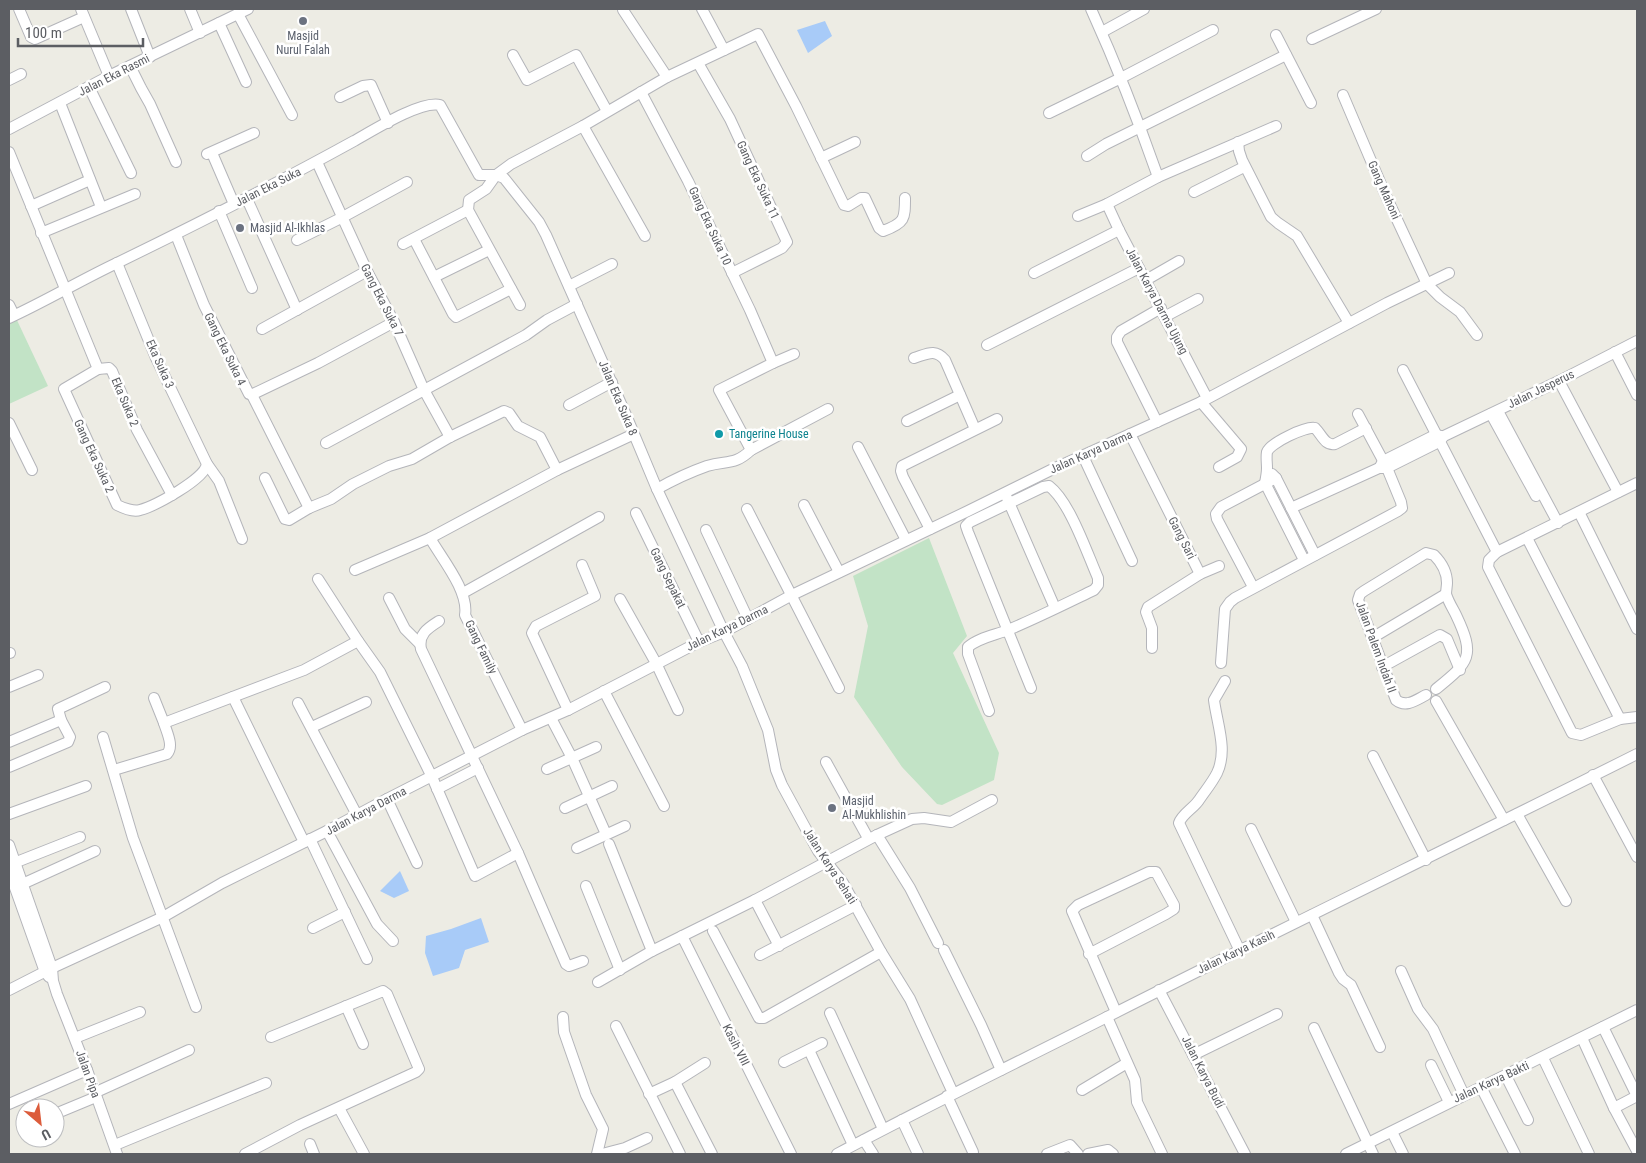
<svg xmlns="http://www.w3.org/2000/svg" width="1646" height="1163" viewBox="0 0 1646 1163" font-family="'Roboto Condensed',sans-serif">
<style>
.green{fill:#c2e3c6}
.water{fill:#a8cbf8}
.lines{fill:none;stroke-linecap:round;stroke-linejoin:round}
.minor-casing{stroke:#b4b5ba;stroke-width:12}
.minor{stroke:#fff;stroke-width:10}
.worship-dot{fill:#6b7280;stroke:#fff;stroke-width:2}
.culture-dot{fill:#0f9aa8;stroke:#fff;stroke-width:2}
.labels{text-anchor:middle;stroke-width:5;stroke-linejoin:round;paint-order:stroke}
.worship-label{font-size:12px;fill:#5b616d;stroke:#fff;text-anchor:start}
.street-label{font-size:12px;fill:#5c5e63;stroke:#fff}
.culture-label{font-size:12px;fill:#0d838f;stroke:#fff;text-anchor:start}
</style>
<rect width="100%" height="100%" fill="#edece4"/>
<g class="green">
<polygon points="15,316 48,386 9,404 9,319"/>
<polygon points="929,538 967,636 953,653 999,753 994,780 942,805 937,804 902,767 854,697 868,626 853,576"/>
</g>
<g class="water">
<polygon points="825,21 832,36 808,53 797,30"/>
<polygon points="400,871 409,891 394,898 380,891"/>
<polygon points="481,918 489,942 465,950 459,968 433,976 425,953 426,936 451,929"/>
</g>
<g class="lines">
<g class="minor-casing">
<g id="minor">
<polyline points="19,9 31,37 35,39 84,17"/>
<polyline points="81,9 109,76"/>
<polyline points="131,9 150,57"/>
<polyline points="190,9 200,33"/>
<polyline points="702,9 724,50"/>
<path d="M1091 9C1116 64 1138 120 1158 177"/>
<polyline points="623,10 667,77"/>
<polyline points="238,14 292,115"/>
<polyline points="219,23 246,82"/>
<polyline points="1102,32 1144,9"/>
<polyline points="1276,35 1311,103"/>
<polyline points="1312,39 1376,9"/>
<polyline points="513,55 527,80 576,55 607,111"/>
<polyline points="698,63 730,119 787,242 782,248 732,273"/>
<polyline points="130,66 141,88 150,104 176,162"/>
<polyline points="9,80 21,74"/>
<polyline points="89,87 131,173"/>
<polyline points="641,92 688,181 750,310 773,363"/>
<polyline points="1343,95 1386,196 1427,284 1440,297 1460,312 1477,335"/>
<polyline points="340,97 363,86 371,85 388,123"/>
<polyline points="60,103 101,207"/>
<polyline points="1049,113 1121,78 1213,30"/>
<polyline points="583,126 645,236"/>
<polyline points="9,129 109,76 248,9"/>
<polyline points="1238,142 1239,151 1242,160 1271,217 1278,223 1297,236 1349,323"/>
<polyline points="9,152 98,369 109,368 112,371 137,430 172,495"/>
<polyline points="212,153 234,204"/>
<polyline points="207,154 254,133"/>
<polyline points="1087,156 1106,144 1286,55"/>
<polyline points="821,158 855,142"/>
<polyline points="317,162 367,271 394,322 424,390 450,437"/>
<polyline points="1194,192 1244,167"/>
<polyline points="247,199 297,310"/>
<polyline points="1107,204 1119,230 1207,398"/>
<polyline points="31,206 90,180"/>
<polyline points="219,211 252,288"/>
<polyline points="1078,216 1107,204 1158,177 1276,126"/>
<polyline points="41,233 135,194"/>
<polyline points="176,235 204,305 249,394 253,394 318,363 394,322"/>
<polyline points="414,239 453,314 456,317 511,289"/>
<polyline points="297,240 341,218 407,182"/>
<polyline points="403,244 468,210"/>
<polyline points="117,263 156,358 207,464 219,481 242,539"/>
<polyline points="1034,273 1119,230"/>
<polyline points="434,277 489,250"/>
<polyline points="1146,280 1179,261"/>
<polyline points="569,286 612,264"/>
<polyline points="9,305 14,315"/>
<path d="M520 305 468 210 469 200 486 189 496 175 511 164 583 126 667 77 758 34 796 106 844 205 848 206 861 198H865L879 228 883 231C905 223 905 219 905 198"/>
<polyline points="1166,316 1198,299"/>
<path d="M9 318C46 301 81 280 117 263 197 224 276 184 354 141 372 131 421 100 440 105L479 175H496L504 178 539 222 546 235 626 415 657 489 724 632 742 666 768 730 776 770 782 785 818 851 843 883 881 952 910 999 953 1093"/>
<polyline points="262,329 367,271"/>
<polyline points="987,345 1139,268"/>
<polyline points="1615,352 1637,395"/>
<path d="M914 358C927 354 935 348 945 360L975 429"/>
<path d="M98 369 64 389 117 505C123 508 134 512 140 510 155 506 205 479 207 464"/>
<polyline points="1403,370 1497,552"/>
<polyline points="1559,381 1618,492"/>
<polyline points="252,395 309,508 289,520 285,519 265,478"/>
<polyline points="1201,402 1241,449 1237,457 1219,467"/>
<polyline points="569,405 612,382"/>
<polyline points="1498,411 1558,523"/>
<polyline points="1491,414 1536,496"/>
<polyline points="907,421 960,395"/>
<polyline points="1157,422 1117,342 1117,337 1121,331 1161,308"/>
<polyline points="9,423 32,470"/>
<polyline points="1130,434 1200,574"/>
<polyline points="326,443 526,335 547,320 577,304"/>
<polyline points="858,447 906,540"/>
<polyline points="751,450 719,390 773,363 794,354"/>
<polyline points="1083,456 1132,561"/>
<polyline points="1380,467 1383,461 1435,435 1441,436"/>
<polyline points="1272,474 1276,478 1315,555"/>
<polyline points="1637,483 1497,552 1489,560 1488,567 1572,733 1581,735 1620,719 1637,717"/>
<path d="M657 489C673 480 690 472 707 466 727 460 734 466 751 450L828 409"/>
<polyline points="1007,498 1055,608"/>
<polyline points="804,505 839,572"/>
<polyline points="309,508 331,499 353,484 389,466 412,459 450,437 504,411 509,413 518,426 540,437 557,470"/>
<polyline points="1291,508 1379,468 1387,468 1439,442 1444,436 1559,381 1637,341"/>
<polyline points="747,509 839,688"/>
<polyline points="1579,512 1637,629"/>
<polyline points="636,513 699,642"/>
<polyline points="930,529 903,477 901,471 902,466 997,419"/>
<polyline points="706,530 748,619"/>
<path d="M430 538C442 559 469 591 465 615L522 730"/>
<polyline points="1527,538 1620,719"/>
<path d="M1304 560 1265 483C1266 478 1267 473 1267 468 1267 463 1266 457 1267 452 1270 443 1306 426 1315 428 1322 435 1325 446 1335 444L1366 428"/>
<polyline points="355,570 430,538 557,470 634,434"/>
<polyline points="318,579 358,641 380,672 432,777 475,876 518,853"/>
<polyline points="1253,587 1217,519 1216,514 1221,507 1276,478"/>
<polyline points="463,593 599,517"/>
<polyline points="389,598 405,629 420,644"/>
<polyline points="620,599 656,663 678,710"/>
<path d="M439 621C428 628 418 634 421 649L518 853 566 964 569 966 583 961"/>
<polyline points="1372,638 1446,594"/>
<polyline points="1152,648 1152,628 1146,612 1148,607 1200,574 1219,566"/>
<polyline points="9,653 10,653"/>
<polyline points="1221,663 1225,609 1230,602 1235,598 1398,511 1402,508 1401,502 1387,468 1358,414"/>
<polyline points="1382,667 1440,635 1447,639 1460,670"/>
<path d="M1225 681 1214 700C1217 724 1228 750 1217 773 1212 783 1205 791 1199 800 1194 808 1182 814 1179 823L1239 949"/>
<polyline points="9,687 38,675"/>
<polyline points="604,691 664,806"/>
<path d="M1426 695C1416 700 1406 708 1396 700L1358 600 1360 594 1364 591 1426 553 1434 555C1441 562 1447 572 1447 583 1447 586 1446 591 1446 594 1448 601 1453 609 1456 615 1476 657 1469 662 1436 689"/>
<polyline points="233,697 304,842"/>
<polyline points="154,698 164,723"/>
<polyline points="1436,701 1504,820"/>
<polyline points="298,703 357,815"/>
<polyline points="568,710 532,633 536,626 595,596 582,565"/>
<path d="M989 711 968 654V647C978 638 995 635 1008 630 1037 618 1065 604 1094 590L1098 585V578C1087 553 1070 502 1049 486L1043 487 970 522 966 526 968 532 1031 688"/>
<polyline points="551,718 572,758 606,834"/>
<polyline points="312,727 366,702"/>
<polyline points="103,737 133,838 196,1007"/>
<polyline points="9,742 61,720"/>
<polyline points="1373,756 1426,860"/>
<polyline points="826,762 868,838"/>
<polyline points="9,767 68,742 70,737 61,720 58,709 105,687"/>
<polyline points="547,769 596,747"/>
<path d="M114 770 167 754C174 746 167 733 164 723L304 670 358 641"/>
<polyline points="1593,775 1637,857"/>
<polyline points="437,789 478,768"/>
<polyline points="387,799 417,863"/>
<polyline points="565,808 612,786"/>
<polyline points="9,814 86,786"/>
<polyline points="1517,814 1566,901"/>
<polyline points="1251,829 1296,922"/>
<polyline points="327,831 377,924 393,941"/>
<polyline points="877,835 910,888 938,943"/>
<polyline points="310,839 367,959"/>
<polyline points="609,844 652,951"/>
<polyline points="9,845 52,968 53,981 57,994 87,1070 117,1154"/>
<polyline points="577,848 625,826"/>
<polyline points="9,865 80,837"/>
<polyline points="9,871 45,972 49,977"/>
<polyline points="18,886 95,851"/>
<polyline points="586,886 620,970"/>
<polyline points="755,900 779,946"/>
<polyline points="1312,915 1339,973 1343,979 1351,985 1380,1047"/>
<polyline points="313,928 345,912"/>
<polyline points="713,931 759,1018 764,1018 881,952"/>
<polyline points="682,936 791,1154"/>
<polyline points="944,950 981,1025 1001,1070"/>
<polyline points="1089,954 1166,914 1174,909 1174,905 1156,872 1149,872 1078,905 1072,911 1116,1012"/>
<polyline points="760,955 856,905"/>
<polyline points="1401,971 1418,1009 1433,1029 1464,1095"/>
<polyline points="598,982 652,951 755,900 877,835 912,819 924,818 951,822 992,800"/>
<polyline points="9,990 52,968 163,917 222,883 327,831 387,799 522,730 568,710 699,642 724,632 792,595 968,511 1053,469 1201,402 1387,303 1449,273"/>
<polyline points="1159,990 1245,1154"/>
<polyline points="346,1006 363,1044"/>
<polyline points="830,1013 883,1129"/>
<polyline points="563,1017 564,1032 586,1095 603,1129 597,1154"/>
<polyline points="1107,1017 1135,1080 1137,1102 1162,1154"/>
<polyline points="616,1026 680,1154"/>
<polyline points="1603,1027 1637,1096"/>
<polyline points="1314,1028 1373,1154"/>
<polyline points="75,1038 140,1012"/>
<polyline points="1582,1038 1614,1108 1637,1096"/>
<polyline points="809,1050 853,1145"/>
<polyline points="1193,1055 1277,1014"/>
<polyline points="1543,1058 1589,1154"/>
<polyline points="784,1062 822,1043"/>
<polyline points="1431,1065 1449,1102"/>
<polyline points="1506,1076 1528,1120"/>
<polyline points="675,1082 712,1154"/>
<polyline points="1481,1087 1515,1154"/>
<polyline points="1082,1090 1127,1063"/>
<polyline points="94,1093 189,1050"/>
<polyline points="649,1094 675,1082 705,1063"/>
<polyline points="947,1096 973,1152"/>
<polyline points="9,1104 87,1070"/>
<polyline points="339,1108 364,1154"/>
<polyline points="1614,1108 1637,1151"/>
<polyline points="55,1114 96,1097"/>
<polyline points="902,1120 918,1154"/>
<polyline points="1392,1132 1403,1154"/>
<polyline points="864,1140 873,1154"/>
<polyline points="310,1144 314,1154"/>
<polyline points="115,1145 266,1083"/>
<polyline points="245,1154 300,1125 416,1072 419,1069 387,994 383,991 271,1037"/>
<polyline points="602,1154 625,1148 647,1138"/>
<path d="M837 1154C925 1107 1016 1063 1105 1018 1282 928 1460 843 1637 754"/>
<polyline points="1047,1154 1070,1145 1078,1154"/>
<polyline points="1088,1154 1108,1150 1113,1154"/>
<polyline points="1346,1154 1637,1010"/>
</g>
</g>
<use href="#minor" class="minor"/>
</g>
<g class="worship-dot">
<circle cx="303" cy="21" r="5"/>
<circle cx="240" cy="228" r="5"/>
<circle cx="832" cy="808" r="5"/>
</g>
<circle class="culture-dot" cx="719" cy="434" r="5"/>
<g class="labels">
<g class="worship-label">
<text x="303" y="40" text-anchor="middle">Masjid<tspan x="303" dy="14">Nurul Falah</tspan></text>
<text x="250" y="232">Masjid Al-Ikhlas</text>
<text x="842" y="805">Masjid<tspan x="842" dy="14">Al-Mukhlishin</tspan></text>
</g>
<g class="street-label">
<text transform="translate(114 75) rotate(-27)" y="4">Jalan Eka Rasmi</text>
<text transform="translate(758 180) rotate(65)" y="4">Gang Eka Suka 11</text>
<text transform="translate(268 187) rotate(-27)" y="4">Jalan Eka Suka</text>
<text transform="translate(1384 190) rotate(66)" y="4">Gang Mahoni</text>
<text transform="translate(710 226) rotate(65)" y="4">Gang Eka Suka 10</text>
<text transform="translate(382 300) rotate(63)" y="4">Gang Eka Suka 7</text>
<text transform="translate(1157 301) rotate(62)" y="4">Jalan Karya Darma Ujung</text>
<text transform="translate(225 349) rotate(64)" y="4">Gang Eka Suka 4</text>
<text transform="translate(160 364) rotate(66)" y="4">Eka Suka 3</text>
<text transform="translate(1541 389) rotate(-26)" y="4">Jalan Jasperus</text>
<text transform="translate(618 398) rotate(67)" y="4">Jalan Eka Suka 8</text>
<text transform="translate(125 402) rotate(67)" y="4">Eka Suka 2</text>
<text transform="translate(1091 452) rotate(-24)" y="4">Jalan Karya Darma</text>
<text transform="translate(94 456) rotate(65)" y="4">Gang Eka Suka 2</text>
<text transform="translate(1182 538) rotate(63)" y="4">Gang Sari</text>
<text transform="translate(668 578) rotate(64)" y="4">Gang Sepakat</text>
<text transform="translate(727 628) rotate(-26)" y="4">Jalan Karya Darma</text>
<text transform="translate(481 647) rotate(64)" y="4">Gang Family</text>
<text transform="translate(1376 647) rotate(70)" y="4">Jalan Palem Indah II</text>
<text transform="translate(366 811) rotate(-28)" y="4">Jalan Karya Darma</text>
<text transform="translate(830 866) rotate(57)" y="4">Jalan Karya Sehati</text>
<text transform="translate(1236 952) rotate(-26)" y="4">Jalan Karya Kasih</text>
<text transform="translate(736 1045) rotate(63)" y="4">Kasih VIII</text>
<text transform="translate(1203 1072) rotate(63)" y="4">Jalan Karya Budi</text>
<text transform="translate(88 1074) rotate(70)" y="4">Jalan Pipa</text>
<text transform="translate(1491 1082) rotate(-25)" y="4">Jalan Karya Bakti</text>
</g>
<g class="culture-label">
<text x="729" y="438">Tangerine House</text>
</g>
</g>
<rect width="1646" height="1163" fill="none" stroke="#5c5e63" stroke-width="20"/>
<g transform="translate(40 1123) rotate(152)"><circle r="24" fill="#ffffff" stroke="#bebfc1"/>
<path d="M0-4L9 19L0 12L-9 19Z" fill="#dc5c3b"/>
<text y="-8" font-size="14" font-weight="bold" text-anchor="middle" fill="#5c5e63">U</text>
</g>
<path d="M18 38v8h125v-8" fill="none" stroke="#5c5e63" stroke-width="2.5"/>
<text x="25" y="38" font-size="15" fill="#5c5e63" stroke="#ffffff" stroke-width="4" paint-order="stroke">100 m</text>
</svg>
